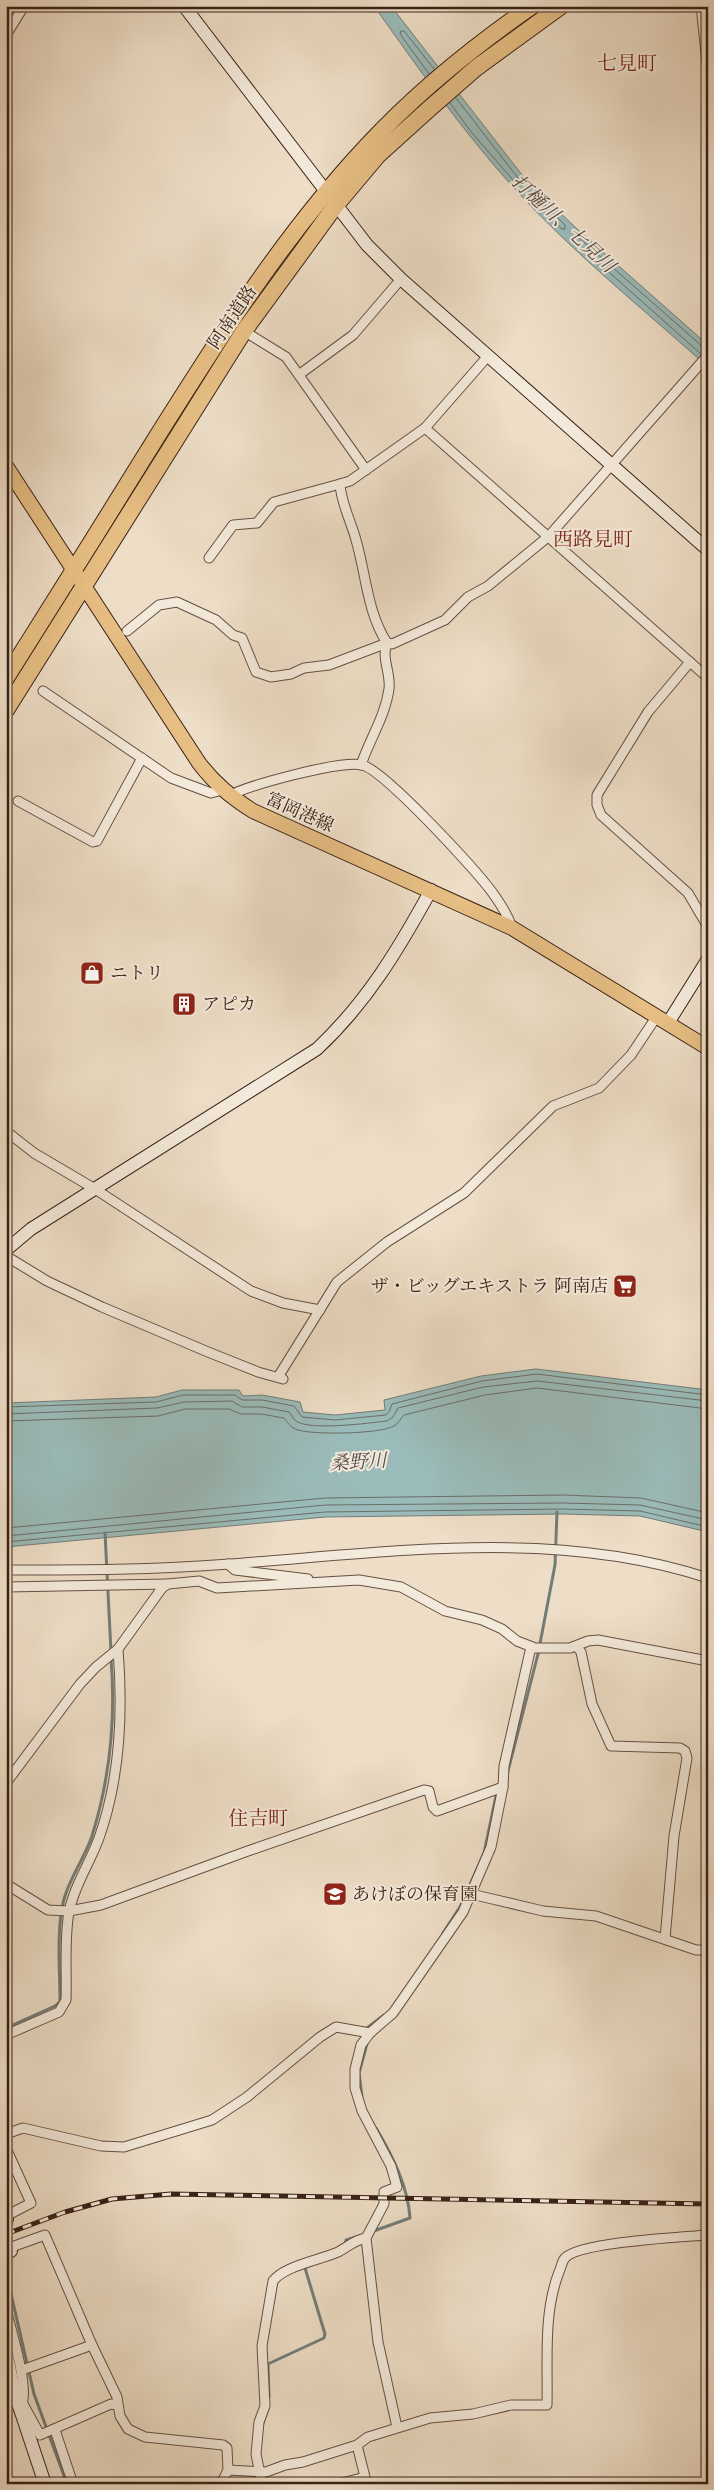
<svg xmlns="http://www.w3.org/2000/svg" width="714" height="2490" viewBox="0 0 714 2490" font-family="'Old Standard TT','Noto Serif JP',serif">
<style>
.water{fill:#9abbb9;stroke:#737d78}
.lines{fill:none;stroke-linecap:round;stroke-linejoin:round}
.shore{stroke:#6a6e68;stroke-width:1}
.stream{stroke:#737d78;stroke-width:3}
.street-casing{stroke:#665043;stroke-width:11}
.secondary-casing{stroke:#392117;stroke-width:14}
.primary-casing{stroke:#392117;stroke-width:16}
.highway-casing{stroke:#392117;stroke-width:18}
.street{stroke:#f4eadb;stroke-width:9}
.secondary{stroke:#f4eadb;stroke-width:12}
.primary{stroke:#e7bf84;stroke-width:14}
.highway{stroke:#e7bf84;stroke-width:16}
.rail-casing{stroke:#392117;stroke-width:5}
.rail{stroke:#f4eadb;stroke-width:3;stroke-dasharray:9;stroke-linecap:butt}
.labels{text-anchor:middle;stroke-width:4;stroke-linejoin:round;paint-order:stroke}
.street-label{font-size:18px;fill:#392117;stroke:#f4eadb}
.poi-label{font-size:18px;fill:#392117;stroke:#f4eadb;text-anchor:start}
.water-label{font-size:19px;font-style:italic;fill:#564f48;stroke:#f4eadb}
.quarter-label{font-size:20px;fill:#7a1f14;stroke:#f4eadb}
</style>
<rect width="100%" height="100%" fill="#eedec7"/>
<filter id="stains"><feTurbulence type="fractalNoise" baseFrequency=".004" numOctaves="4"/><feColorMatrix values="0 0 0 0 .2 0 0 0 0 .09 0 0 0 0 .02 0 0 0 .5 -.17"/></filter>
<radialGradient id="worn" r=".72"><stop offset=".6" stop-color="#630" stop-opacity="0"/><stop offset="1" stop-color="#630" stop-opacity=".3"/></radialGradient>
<g class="water">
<path d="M374 6H391L526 180 577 229 708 345V367C642 308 572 252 513 187 462 130 418 68 374 6Z"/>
<polygon points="536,1369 708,1390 708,1532 640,1516 563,1514 325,1517 6,1547 6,1403 156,1397 182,1390 239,1390 243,1396 262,1395 300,1402 303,1412 335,1415 385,1410 384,1400 481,1376"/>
</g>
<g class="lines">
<g class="shore">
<polyline points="429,74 400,34 401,31 404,31 434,69"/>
<polyline points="450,103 472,133 514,181 518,181 518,178 456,98"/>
<polygon points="529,193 533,193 565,225 565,229 562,229 529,197"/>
<polyline points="701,354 574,241 574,237 578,237 703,347 708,348"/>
<polyline points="6,1407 156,1402 183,1395 235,1395 242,1400 262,1400 294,1406 302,1417 335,1420 386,1415 389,1412 392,1404 482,1381 537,1374 708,1395"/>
<path d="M6 1414 157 1408 184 1402 232 1401 242 1407H262L289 1412C291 1414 293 1419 296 1421 310 1431 369 1423 387 1421L393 1417 398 1408 483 1387 537 1381 708 1401"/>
<path d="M6 1421 158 1416 185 1409H229L241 1414H261L284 1418C288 1423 291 1428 298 1430 315 1435 380 1434 394 1426 399 1423 401 1418 404 1415L485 1395 537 1388 708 1409"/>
<polyline points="6,1528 325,1498 563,1495 641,1498 708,1513"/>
<polyline points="6,1536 325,1505 563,1503 640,1505 708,1520"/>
<polyline points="6,1542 325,1512 563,1509 640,1511 708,1527"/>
</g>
<g class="stream">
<polyline points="105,1533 111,1652"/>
<polyline points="507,1775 538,1654 555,1565 557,1512"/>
<polyline points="443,1933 460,1907 484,1853 497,1791"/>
<path d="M6 2028 55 2006 60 2002C60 1970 56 1929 64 1899 70 1877 85 1857 92 1836 110 1778 116 1719 111 1658"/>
<polyline points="368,2031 367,2028 384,2015"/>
<polyline points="362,2097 359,2073 368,2040"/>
<path d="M371 2232 410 2218C408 2186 392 2155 376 2128"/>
<polyline points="345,2246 346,2240 356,2237"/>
<polyline points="6,2272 34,2394 67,2484"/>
<polyline points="269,2397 268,2364 324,2338 325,2334 305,2268 309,2266"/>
<polyline points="262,2426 267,2411"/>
</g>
<g class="street-casing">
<g id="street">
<polyline points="701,6 708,72"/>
<polyline points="6,35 24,6"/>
<polyline points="244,331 286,357 366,470"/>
<polyline points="300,374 353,335 401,279"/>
<polyline points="425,428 690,662"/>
<polyline points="209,558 233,525 257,523 274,502 340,484"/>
<polyline points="127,631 159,605 177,602 216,620 233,635 242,638 256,672 271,677 291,674 304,668 329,665 387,643 392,644 445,620 468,597 488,586 549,536 708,355"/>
<path d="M387 643C367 612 366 574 356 540 351 521 341 503 340 484L350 481 425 428 488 356"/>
<polyline points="708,678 690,662 648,712 597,795 597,805 601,815 688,893 708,927"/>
<polyline points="43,691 171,778 211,793 222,790"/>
<path d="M361 765C370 738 385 717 389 689 391 673 381 658 387 643"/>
<path d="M229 796C249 785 341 760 362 765 384 770 475 869 492 892 500 903 508 915 512 928"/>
<polyline points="18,801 93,842 97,841 142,758"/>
<polyline points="6,1131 34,1153 95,1189 251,1291 283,1303 320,1310"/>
<polyline points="6,1256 47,1281 102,1307 208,1352 258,1372 283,1379"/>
<polyline points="278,1377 337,1282 387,1242 464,1193 553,1106 599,1088 631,1055 657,1016"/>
<polyline points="228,1564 235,1570 308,1579"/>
<path d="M6 1570C80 1570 155 1570 229 1564 387 1553 554 1527 708 1578"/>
<polyline points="6,1587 168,1584"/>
<polyline points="577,1647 581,1652 592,1704 611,1746 680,1748 685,1751 687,1758 674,1836 665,1939"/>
<polyline points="6,1783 80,1684 96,1667 118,1649 162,1588 168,1584 199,1581 217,1588 359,1580 401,1587 445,1611 482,1620 502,1629 517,1641 535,1648 570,1648 588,1641 598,1640 708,1661"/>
<polyline points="6,1884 48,1910 69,1911 101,1905 245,1852 424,1790 429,1791 433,1807 437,1811 503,1787"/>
<polyline points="471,1894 543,1911 596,1916 696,1950 708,1950"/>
<path d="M6 2035 59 2012 66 2000C67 1971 64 1940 69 1912 74 1886 90 1863 99 1838 120 1779 123 1711 118 1649"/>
<polyline points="6,2134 23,2128 101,2146 124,2147 212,2120 247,2097 320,2037 336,2027 370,2033"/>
<polyline points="6,2148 31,2203 6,2216"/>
<polyline points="6,2249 45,2235 92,2345 117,2397 120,2416 128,2429 145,2437 223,2445 227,2448 228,2470 221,2484"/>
<path d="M6 2309C10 2327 32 2395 20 2407"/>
<polyline points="22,2370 92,2345"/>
<polyline points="23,2404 40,2435 111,2404 117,2405"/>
<polyline points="397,2427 378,2342 366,2238 384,2204 384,2192 397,2187 391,2166 362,2111 355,2088 355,2069 361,2045 370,2033 393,2013 463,1912 491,1847 503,1787 504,1766 531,1647"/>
<polyline points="55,2430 73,2484"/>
<path d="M228 2470 266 2472 285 2465 303 2462 357 2445 368 2437 430 2418 473 2414 511 2405H547C548 2362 543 2313 559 2272 561 2268 562 2261 565 2258 579 2242 683 2237 708 2235"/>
<path d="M262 2484 256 2454 259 2422 265 2406 262 2346 273 2281C284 2266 320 2260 338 2252 348 2247 354 2240 366 2238"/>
<polyline points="338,2484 365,2477 357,2445"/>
</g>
</g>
<g class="secondary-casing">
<g id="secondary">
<polyline points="184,6 367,245 401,279 708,550"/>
<polyline points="668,1023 708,959"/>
<path d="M6 1250 31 1229 317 1049C367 1002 398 950 431 890"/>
<polyline points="6,2217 7,2219"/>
<polyline points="9,2248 11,2251"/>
<polyline points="6,2352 15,2394 45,2484"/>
</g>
</g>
<g class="primary-casing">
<path id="primary" d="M6 466 199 763C215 784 231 797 253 811L512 928 708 1048"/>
</g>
<g class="highway-casing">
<g id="highway">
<path d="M6 678C54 602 101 527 148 451 215 344 281 238 367 146 416 93 473 47 532 6"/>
<polyline points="6,710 244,331 336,205 378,155 430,108 476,68 561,6"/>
</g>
</g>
<use href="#street" class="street"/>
<use href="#secondary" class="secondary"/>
<use href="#primary" class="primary"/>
<use href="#highway" class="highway"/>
<g class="rail-casing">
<polyline id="rail" points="6,2234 65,2212 112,2199 171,2194 708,2204"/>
</g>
<use href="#rail" class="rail"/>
</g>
<defs>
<g id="shop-square" transform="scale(1.25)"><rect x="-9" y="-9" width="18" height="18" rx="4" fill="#8f2418" stroke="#f4eadb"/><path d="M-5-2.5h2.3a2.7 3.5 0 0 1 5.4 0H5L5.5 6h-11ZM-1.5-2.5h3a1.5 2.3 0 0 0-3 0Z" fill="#fff"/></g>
<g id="building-square" transform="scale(1.25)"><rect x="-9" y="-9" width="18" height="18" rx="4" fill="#8f2418" stroke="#f4eadb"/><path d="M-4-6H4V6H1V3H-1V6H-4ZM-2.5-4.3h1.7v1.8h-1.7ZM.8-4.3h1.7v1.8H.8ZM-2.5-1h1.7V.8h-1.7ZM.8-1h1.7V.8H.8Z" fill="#fff"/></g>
<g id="supermarket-square" transform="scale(1.25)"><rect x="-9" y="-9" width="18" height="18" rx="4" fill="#8f2418" stroke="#f4eadb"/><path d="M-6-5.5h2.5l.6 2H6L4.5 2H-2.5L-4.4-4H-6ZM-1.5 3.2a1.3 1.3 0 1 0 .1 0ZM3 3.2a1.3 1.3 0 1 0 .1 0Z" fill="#fff"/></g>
<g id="school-square" transform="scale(1.25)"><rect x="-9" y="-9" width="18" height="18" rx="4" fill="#8f2418" stroke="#f4eadb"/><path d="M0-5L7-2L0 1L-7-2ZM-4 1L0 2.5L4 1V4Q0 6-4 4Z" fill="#fff"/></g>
</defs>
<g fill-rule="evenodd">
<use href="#shop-square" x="92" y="973"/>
<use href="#building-square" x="184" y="1004"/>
<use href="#supermarket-square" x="625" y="1286"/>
<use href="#school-square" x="335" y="1894"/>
</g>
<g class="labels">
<g class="street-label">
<text transform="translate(232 317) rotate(-56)" y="6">阿南道路</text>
<text transform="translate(300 812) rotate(24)" y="6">富岡港線</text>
</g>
<g class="poi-label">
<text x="110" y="979">ニトリ</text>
<text x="202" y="1010">アピカ</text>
<text x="608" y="1292" text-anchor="end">ザ・ビッグエキストラ 阿南店</text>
<text x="352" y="1900">あけぼの保育園</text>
</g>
<g class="water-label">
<text transform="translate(564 223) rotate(43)" y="7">打樋川、七見川</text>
<text transform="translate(358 1461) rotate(-3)" y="7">桑野川</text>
</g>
<g class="quarter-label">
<text x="627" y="70">七見町</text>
<text x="593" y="546">西路見町</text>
<text x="258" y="1825">住吉町</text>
</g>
</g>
<rect width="714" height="2490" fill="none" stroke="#eedec7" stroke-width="25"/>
<rect x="8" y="8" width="699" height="2475" fill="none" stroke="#392117" stroke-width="2.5"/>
<rect x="12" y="12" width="689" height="2465" fill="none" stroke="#392117"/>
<rect width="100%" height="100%" filter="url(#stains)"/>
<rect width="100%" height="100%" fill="url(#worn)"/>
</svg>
